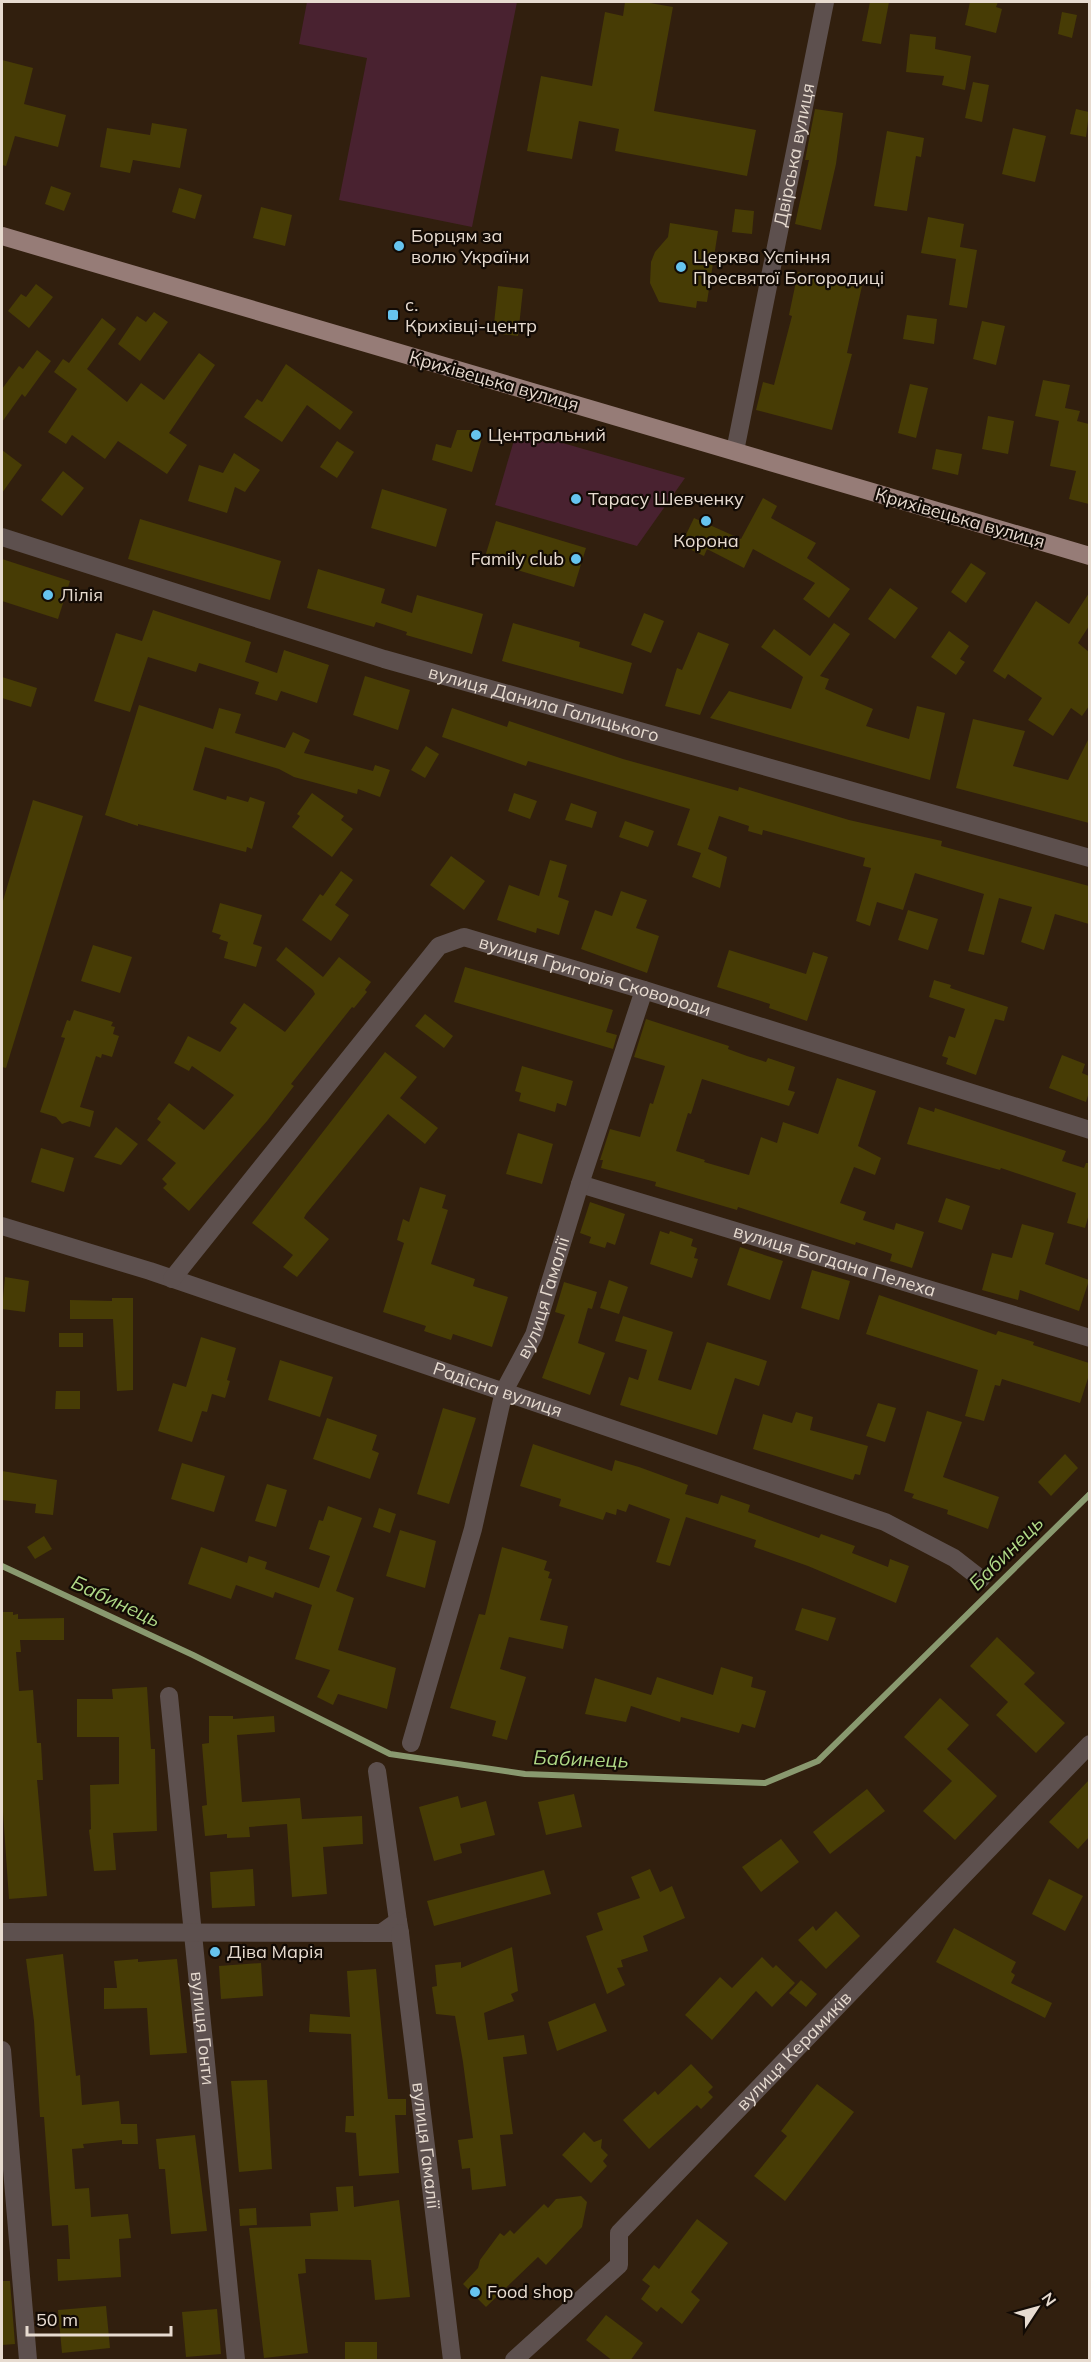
<svg xmlns="http://www.w3.org/2000/svg" width="1091" height="2362" viewBox="0 0 1091 2362" font-family="Mulish,sans-serif">
<style>
.green{fill:#492230}
.lines{fill:none;stroke-linecap:round;stroke-linejoin:round}
.stream{stroke:#89996f;stroke-width:6}
.building{fill:#473c05}
.street{stroke:#5d504e;stroke-width:18}
.primary{stroke:#967c77;stroke-width:18}
.poi-dot{fill:#66c4ef;stroke:#130b05;stroke-width:2}
.labels{text-anchor:middle;stroke-width:4.5;stroke-linejoin:round;paint-order:stroke}
.street-label{font-size:18px;fill:#e7dbd0;stroke:#130b05}
.poi-label{font-size:18px;fill:#e7dbd0;stroke:#130b05;text-anchor:start}
.water-label{font-size:20px;font-style:italic;fill:#b0da87;stroke:#130b05}
</style>
<rect width="100%" height="100%" fill="#311f0e"/>
<g class="green">
<polygon points="307,2 517,2 472,227 339,200 367,58 299,44"/>
<polygon points="517,430 685,478 637,546 495,505"/>
</g>
<g class="lines">
<polyline class="stream" points="2,1566 193,1655 390,1754 525,1774 765,1783 818,1761 1090,1494"/>
</g>
<g class="building">
<polygon points="625,2 644,2 673,7 654,111 756,130 747,176 615,151 619,129 579,121 572,159 527,151 541,76 592,86 605,12 623,16"/>
<polygon points="870,2 889,2 881,44 862,41"/>
<polygon points="970,2 998,2 996,7 1002,9 996,33 965,25"/>
<polygon points="1062,12 1077,15 1072,38 1058,34"/>
<polygon points="910,34 936,37 935,49 971,56 965,90 942,85 944,76 906,72"/>
<polygon points="2,60 33,68 24,104 66,115 58,147 15,136 6,166 2,165"/>
<polygon points="973,82 989,85 982,122 965,118"/>
<polygon points="815,109 843,113 836,164 821,230 795,224 809,160 805,160"/>
<polygon points="1076,109 1089,112 1086,137 1070,134"/>
<polygon points="152,123 187,129 180,168 133,160 130,173 100,167 107,128 150,135"/>
<polygon points="1013,128 1046,136 1035,182 1002,174"/>
<polygon points="887,131 924,138 921,157 916,156 907,211 874,206"/>
<polygon points="51,186 71,193 64,211 45,204"/>
<polygon points="179,188 202,195 195,219 172,212"/>
<polygon points="261,207 292,215 285,246 253,238"/>
<polygon points="735,209 754,211 752,234 732,232"/>
<polygon points="928,217 964,224 960,247 977,250 967,308 949,305 956,259 921,253"/>
<polygon points="670,223 718,231 707,302 697,301 696,308 659,302 650,283 651,262 655,252 668,237"/>
<polygon points="798,272 862,286 847,353 852,354 832,430 756,410 763,382 774,385 792,316 789,315"/>
<polygon points="36,284 53,297 29,328 8,311 21,294 26,297"/>
<polygon points="498,286 523,289 518,336 493,333"/>
<polygon points="154,312 168,322 140,361 118,344 137,316 146,322"/>
<polygon points="907,315 937,319 934,344 903,339"/>
<polygon points="102,318 116,329 87,369 127,402 141,383 164,400 199,353 215,365 169,433 187,445 167,474 118,441 105,459 72,435 66,444 48,432 77,389 54,372 63,359 69,363"/>
<polygon points="982,321 1005,326 996,365 973,359"/>
<polygon points="37,350 51,361 25,397 22,394 2,422 2,389 19,366 23,369"/>
<polygon points="286,364 353,412 340,430 307,405 282,442 244,417 257,399 262,402"/>
<polygon points="1043,380 1070,385 1065,408 1080,411 1077,421 1089,424 1089,504 1069,499 1076,471 1050,466 1059,421 1035,416"/>
<polygon points="910,384 928,388 916,438 898,433"/>
<polygon points="988,416 1014,421 1008,454 982,449"/>
<polygon points="457,430 470,430 482,438 472,472 432,460 436,444 451,448"/>
<polygon points="337,441 354,452 337,478 320,467"/>
<polygon points="936,449 962,454 958,475 932,469"/>
<polygon points="2,450 22,465 2,493"/>
<polygon points="234,453 260,470 245,492 235,487 227,513 188,501 199,465 223,473"/>
<polygon points="63,471 84,488 62,516 41,500"/>
<polygon points="382,489 447,509 436,547 371,528"/>
<polygon points="763,498 777,506 771,518 816,543 807,558 850,589 829,618 803,599 815,583 753,549 744,568 707,549 704,556 681,545 694,518 741,539"/>
<polygon points="140,519 281,561 270,600 128,559"/>
<polygon points="496,521 586,548 574,587 484,560"/>
<polygon points="2,559 70,581 58,619 2,601"/>
<polygon points="971,563 986,573 966,603 951,592"/>
<polygon points="318,569 385,589 381,603 412,613 417,595 483,614 472,654 406,635 407,632 376,622 374,627 307,608"/>
<polygon points="890,588 918,608 895,639 868,619"/>
<polygon points="1089,593 1089,626 1078,643 1089,652 1089,706 1082,716 1071,708 1053,736 1028,720 1042,698 1008,674 1005,679 993,671 1036,601 1069,624"/>
<polygon points="153,610 251,642 245,662 277,673 284,650 329,665 317,703 281,691 277,701 255,694 259,682 199,663 196,672 148,657 130,712 94,701 116,633 142,641"/>
<polygon points="644,613 664,621 651,653 631,645"/>
<polygon points="513,623 580,642 579,647 632,663 623,694 502,661"/>
<polygon points="834,623 850,634 820,676 829,679 825,689 873,709 866,726 909,739 917,706 945,713 930,780 710,718 729,691 791,709 803,677 761,647 774,629 810,656"/>
<polygon points="949,631 969,646 960,659 965,662 956,675 931,657"/>
<polygon points="698,632 729,644 700,715 665,706 677,668 682,670"/>
<polygon points="365,676 410,690 398,730 353,715"/>
<polygon points="2,677 37,688 31,707 2,698"/>
<polygon points="139,705 213,729 219,708 241,714 235,733 285,748 293,732 310,740 304,753 373,771 375,765 390,770 380,797 358,789 357,794 294,777 279,769 205,747 193,790 226,800 227,796 248,802 250,797 265,802 252,849 247,847 246,852 138,824 138,826 105,815"/>
<polygon points="452,708 507,727 509,721 623,759 738,791 739,787 849,820 942,841 941,846 1089,886 1089,924 1055,914 1044,950 1021,942 1032,907 999,898 984,955 968,951 984,894 915,873 903,910 877,902 870,926 856,921 871,868 863,866 865,858 763,830 762,835 748,831 749,826 719,816 708,849 727,857 720,888 692,877 701,853 677,845 690,809 528,761 526,766 442,737"/>
<polygon points="973,719 1025,731 1013,766 1068,780 1089,738 1089,823 956,788"/>
<polygon points="426,746 439,754 425,778 411,770"/>
<polygon points="312,793 344,816 341,820 353,829 332,857 292,827 300,816 297,814"/>
<polygon points="514,793 537,801 530,819 508,811"/>
<polygon points="33,800 83,816 6,1068 2,1067 2,904"/>
<polygon points="571,803 597,812 592,828 565,820"/>
<polygon points="625,821 654,831 648,847 619,837"/>
<polygon points="451,856 485,881 464,910 430,885"/>
<polygon points="550,860 567,865 558,897 569,901 559,935 537,928 536,933 497,920 509,885 539,896"/>
<polygon points="341,871 353,880 335,905 349,915 331,941 302,920 320,894 323,896"/>
<polygon points="621,891 647,900 636,928 659,936 647,973 581,949 595,910 612,916"/>
<polygon points="220,903 262,915 253,944 262,947 256,967 224,958 228,942 219,939 221,935 212,932"/>
<polygon points="908,910 938,919 928,950 898,940"/>
<polygon points="93,945 132,957 120,993 81,981"/>
<polygon points="286,947 323,977 339,957 371,982 365,990 367,992 354,1008 352,1007 291,1084 294,1086 267,1121 189,1211 163,1188 167,1184 162,1179 176,1163 147,1140 161,1122 157,1119 169,1103 204,1130 234,1095 192,1066 189,1071 174,1063 188,1036 220,1052 237,1028 230,1023 244,1003 285,1032 315,994 313,990 276,960"/>
<polygon points="729,950 806,974 813,952 828,957 807,1021 769,1008 770,1004 717,987"/>
<polygon points="465,967 613,1010 606,1032 617,1035 613,1049 454,1002"/>
<polygon points="934,980 951,985 950,988 1008,1007 1004,1021 995,1019 976,1075 946,1064 948,1058 942,1056 949,1036 955,1038 965,1009 929,997"/>
<polygon points="74,1010 113,1022 111,1026 115,1027 113,1034 119,1036 112,1057 102,1054 101,1058 96,1056 80,1107 94,1111 90,1127 70,1121 62,1124 56,1117 40,1112 65,1038 61,1037 67,1020 70,1021"/>
<polygon points="425,1014 453,1036 444,1048 415,1026"/>
<polygon points="646,1019 729,1046 728,1049 747,1056 766,1062 768,1058 795,1067 788,1090 795,1092 789,1106 702,1079 691,1114 688,1113 676,1151 705,1160 704,1162 749,1175 761,1137 777,1143 783,1122 818,1134 837,1078 876,1091 858,1146 881,1158 875,1175 854,1167 840,1203 866,1212 863,1220 894,1230 896,1223 924,1232 912,1268 890,1261 892,1254 856,1242 855,1245 738,1207 737,1210 655,1186 656,1182 601,1168 603,1160 600,1160 610,1129 640,1137 650,1103 653,1104 665,1066 634,1057"/>
<polygon points="385,1052 417,1077 400,1098 438,1128 425,1144 388,1114 306,1214 304,1218 329,1239 297,1277 283,1267 293,1255 252,1223"/>
<polygon points="1062,1055 1085,1064 1082,1073 1089,1076 1089,1092 1086,1102 1049,1088"/>
<polygon points="522,1066 573,1081 566,1106 557,1103 555,1112 519,1101 521,1093 515,1091"/>
<polygon points="919,1107 934,1112 935,1108 1066,1151 1062,1161 1084,1168 1086,1163 1089,1163 1089,1214 1085,1228 1067,1223 1076,1193 1001,1168 1000,1170 907,1144"/>
<polygon points="116,1127 138,1144 121,1165 94,1157"/>
<polygon points="518,1133 553,1144 542,1184 506,1174"/>
<polygon points="41,1148 74,1158 64,1192 31,1182"/>
<polygon points="420,1187 446,1195 442,1208 448,1210 431,1264 475,1279 473,1286 508,1297 492,1347 453,1334 451,1340 424,1331 426,1326 383,1312 404,1243 397,1240 403,1219 409,1222"/>
<polygon points="946,1198 970,1206 962,1230 938,1222"/>
<polygon points="590,1202 625,1214 615,1245 607,1242 605,1248 589,1243 591,1237 580,1233"/>
<polygon points="1022,1224 1054,1233 1045,1264 1089,1280 1079,1311 1020,1290 1018,1300 982,1290 992,1253 1012,1258"/>
<polygon points="660,1231 669,1234 670,1231 693,1239 691,1246 697,1248 694,1258 698,1259 692,1278 650,1264"/>
<polygon points="740,1247 783,1261 770,1300 727,1285"/>
<polygon points="812,1270 850,1281 839,1320 801,1308"/>
<polygon points="5,1277 29,1281 25,1312 2,1309"/>
<polygon points="609,1280 628,1287 619,1314 600,1308"/>
<polygon points="564,1282 597,1292 592,1309 588,1308 578,1343 605,1353 590,1395 542,1378 565,1315 555,1312"/>
<polygon points="879,1295 996,1335 998,1331 1034,1342 1033,1345 1089,1363 1089,1375 1080,1403 1002,1379 1000,1386 995,1385 984,1421 965,1416 978,1370 866,1334"/>
<polygon points="112,1298 133,1298 133,1390 117,1391 113,1319 70,1319 70,1300 112,1301"/>
<polygon points="623,1316 673,1332 658,1380 691,1390 707,1342 767,1361 759,1386 735,1378 717,1435 620,1405 629,1377 638,1380 647,1350 615,1341"/>
<rect x="59" y="1333" width="24" height="14"/>
<polygon points="201,1337 236,1348 227,1380 230,1381 225,1398 212,1394 207,1412 202,1411 192,1442 158,1431 173,1383 186,1387"/>
<polygon points="280,1360 333,1377 320,1417 268,1400"/>
<polygon points="56,1391 80,1391 80,1409 55,1409"/>
<polygon points="878,1403 896,1408 885,1442 866,1436"/>
<polygon points="443,1408 476,1418 449,1504 417,1494"/>
<polygon points="927,1411 962,1422 943,1477 999,1497 988,1529 947,1514 948,1510 912,1498 914,1494 904,1491"/>
<polygon points="796,1412 813,1417 810,1430 868,1446 860,1475 855,1474 853,1480 753,1449 763,1414 792,1423"/>
<polygon points="327,1418 377,1435 372,1450 379,1453 370,1479 313,1459"/>
<polygon points="533,1444 612,1471 615,1460 639,1467 688,1485 685,1494 718,1504 721,1495 750,1505 748,1512 819,1538 821,1534 855,1546 852,1553 888,1567 890,1559 909,1566 896,1603 808,1566 754,1547 756,1540 686,1517 670,1566 656,1562 670,1519 629,1504 626,1512 617,1509 616,1515 606,1512 603,1520 559,1506 561,1499 520,1486"/>
<polygon points="1065,1454 1078,1468 1051,1496 1038,1482"/>
<polygon points="182,1463 225,1476 214,1512 171,1499"/>
<polygon points="2,1471 57,1480 53,1515 35,1513 36,1504 2,1500"/>
<polygon points="267,1484 287,1490 276,1527 255,1521"/>
<polygon points="328,1506 362,1518 336,1591 354,1598 338,1650 396,1668 387,1709 338,1694 333,1705 317,1697 330,1670 295,1659 312,1605 275,1592 273,1598 236,1585 231,1599 188,1584 201,1547 247,1563 249,1556 267,1562 265,1569 319,1588 330,1556 309,1549 319,1520 323,1521"/>
<polygon points="379,1508 396,1514 390,1533 373,1527"/>
<polygon points="400,1530 436,1541 425,1588 386,1576"/>
<polygon points="44,1536 52,1549 35,1559 27,1547"/>
<polygon points="502,1547 547,1561 544,1570 550,1572 548,1578 552,1579 540,1620 568,1626 563,1649 509,1637 500,1669 526,1677 507,1740 492,1736 496,1721 450,1708 479,1614 485,1615"/>
<polygon points="802,1608 836,1618 828,1641 795,1630"/>
<polygon points="2,1612 13,1612 13,1615 18,1614 18,1619 64,1618 64,1640 20,1640 21,1652 16,1652 19,1691 33,1690 37,1743 41,1743 43,1780 37,1780 47,1896 9,1899 2,1798"/>
<polygon points="997,1637 1035,1673 1024,1684 1065,1723 1036,1753 996,1715 1008,1702 970,1666"/>
<polygon points="721,1667 753,1677 751,1687 766,1691 755,1728 742,1724 739,1733 681,1717 680,1722 631,1706 626,1722 585,1714 595,1678 651,1695 657,1677 713,1695"/>
<polygon points="147,1687 151,1749 155,1749 157,1831 113,1833 116,1870 94,1871 89,1830 91,1829 90,1785 119,1784 119,1737 77,1737 77,1699 113,1699 112,1689"/>
<polygon points="940,1698 969,1725 947,1749 997,1796 955,1840 923,1811 952,1781 904,1737"/>
<polygon points="209,1716 233,1716 233,1719 274,1716 275,1732 237,1735 242,1802 300,1798 302,1819 362,1816 363,1844 323,1847 327,1894 292,1897 287,1824 249,1827 250,1837 227,1838 227,1834 205,1836 202,1806 207,1805 202,1744 209,1743"/>
<polygon points="1089,1780 1089,1837 1078,1849 1049,1822"/>
<polygon points="867,1789 885,1811 830,1854 813,1832"/>
<polygon points="574,1794 582,1827 546,1835 538,1802"/>
<polygon points="458,1796 461,1808 486,1801 495,1835 460,1844 462,1853 434,1861 419,1807"/>
<polygon points="781,1839 799,1862 761,1892 742,1867"/>
<polygon points="253,1869 255,1906 212,1908 210,1872"/>
<polygon points="650,1869 660,1892 672,1886 685,1918 643,1936 648,1951 621,1960 623,1967 617,1968 625,1985 607,1994 586,1936 603,1930 597,1913 640,1898 631,1877"/>
<polygon points="544,1870 551,1894 434,1926 427,1901"/>
<polygon points="1049,1879 1083,1896 1065,1931 1032,1914"/>
<polygon points="836,1911 860,1936 826,1969 798,1940 813,1926 816,1931"/>
<polygon points="954,1928 1016,1962 1011,1972 1015,1975 1011,1983 1052,2003 1045,2018 936,1962"/>
<polygon points="512,1947 518,1991 511,1994 514,2001 484,2013 488,2040 524,2035 527,2054 503,2057 513,2134 500,2135 506,2186 472,2190 470,2168 462,2169 458,2140 473,2138 463,2062 455,2016 436,2014 432,1987 437,1986 435,1965 461,1962 461,1968"/>
<polygon points="63,1954 76,2076 80,2075 82,2105 119,2101 121,2124 137,2124 138,2144 122,2144 122,2140 83,2144 84,2148 72,2149 75,2189 89,2188 91,2217 128,2214 131,2238 119,2239 121,2277 58,2281 57,2259 70,2259 68,2225 52,2226 44,2117 40,2117 34,2021 26,1959"/>
<polygon points="762,1957 773,1968 776,1965 795,1983 772,2007 756,1991 712,2040 685,2015 720,1977 732,1988"/>
<polygon points="138,1959 138,1962 177,1959 187,2053 150,2055 147,2008 104,2009 104,1988 117,1988 114,1961"/>
<polygon points="261,1963 263,1996 221,1999 219,1966"/>
<polygon points="376,1969 388,2099 406,2099 406,2115 395,2115 399,2173 359,2176 356,2133 345,2132 346,2116 354,2116 351,2034 309,2032 310,2014 350,2017 347,1971"/>
<polygon points="801,1980 817,1994 806,2007 789,1993"/>
<polygon points="595,2003 607,2031 557,2051 548,2022"/>
<polygon points="691,2064 713,2087 708,2092 713,2097 701,2109 697,2105 649,2149 623,2120 655,2091 658,2095"/>
<polygon points="267,2080 272,2169 239,2172 231,2081"/>
<polygon points="817,2084 854,2112 785,2201 754,2176 787,2136 781,2131"/>
<polygon points="584,2132 594,2142 602,2139 601,2148 608,2155 603,2161 607,2166 591,2183 562,2155"/>
<polygon points="195,2135 207,2231 171,2234 165,2169 159,2169 156,2139"/>
<polygon points="353,2186 354,2207 399,2200 410,2297 375,2300 371,2260 305,2259 306,2273 298,2274 308,2353 264,2358 249,2228 311,2226 310,2213 338,2211 336,2187"/>
<polygon points="581,2196 587,2202 582,2227 546,2265 538,2257 486,2307 463,2284 478,2268 480,2260 500,2233 504,2236 510,2230 514,2234 544,2204 548,2208 556,2199"/>
<polygon points="256,2208 257,2225 240,2226 239,2209"/>
<polygon points="697,2219 728,2243 691,2292 700,2300 682,2324 661,2307 657,2312 641,2299 650,2286 642,2280 654,2265 659,2269"/>
<polygon points="2,2281 10,2281 15,2344 2,2345"/>
<polygon points="106,2306 110,2348 62,2353 58,2310"/>
<polygon points="217,2309 221,2354 186,2357 182,2312"/>
<polygon points="606,2315 643,2343 630,2361 613,2361 586,2340"/>
<rect x="345" y="2342" width="32" height="19"/>
</g>
<g class="lines">
<g class="street">
<path id="s1" d="M735 451 825 2"/>
<path id="s2" d="M2 537 384 659 1090 858"/>
<path id="s3" d="M580 1184 1090 1338"/>
<path id="s4" d="M2 1226 150 1271 885 1522 954 1558 981 1579"/>
<path id="s5" d="M172 1279 439 946 464 937 644 990 1090 1130"/>
<path id="s6" d="M169 1696 236 2360"/>
<path id="s7" d="M411 1743 473 1529 504 1391 534 1335 580 1184 644 990"/>
<polyline points="377,1771 398,1921"/>
<polyline points="2,1932 381,1933 400,1933 398,1921 381,1933"/>
<path id="s8" d="M400 1933 452 2360"/>
<polyline points="2,2050 28,2360"/>
<path id="s9" d="M514 2360 619 2265V2233L1090 1744"/>
</g>
<polyline class="primary" points="2,236 1090,556"/>
</g>
<g class="poi-dot">
<circle cx="399" cy="246" r="6"/>
<circle cx="681" cy="267" r="6"/>
<rect x="387" y="309" width="12" height="12" rx="3"/>
<circle cx="476" cy="435" r="6"/>
<circle cx="576" cy="499" r="6"/>
<circle cx="706" cy="521" r="6"/>
<circle cx="576" cy="559" r="6"/>
<circle cx="48" cy="595" r="6"/>
<circle cx="215" cy="1952" r="6"/>
<circle cx="475" cy="2292" r="6"/>
</g>
<g class="labels">
<g class="street-label">
<text dy="6" stroke="none"><textPath href="#s1" startOffset="302">Двірська вулиця</textPath></text>
<text transform="translate(494 381) rotate(16)" y="6">Крихівецька вулиця</text>
<text transform="translate(960 518) rotate(16)" y="6">Крихівецька вулиця</text>
<text dy="6" stroke="none"><textPath href="#s2" startOffset="567">вулиця Данила Галицького</textPath></text>
<text dy="6" stroke="none"><textPath href="#s5" startOffset="590">вулиця Григорія Сковороди</textPath></text>
<text dy="6" stroke="none"><textPath href="#s3" startOffset="266">вулиця Богдана Пелеха</textPath></text>
<text dy="6" stroke="none"><textPath href="#s7" startOffset="466">вулиця Гамалії</textPath></text>
<text dy="6" stroke="none"><textPath href="#s4" startOffset="522">Радісна вулиця</textPath></text>
<text dy="6" stroke="none"><textPath href="#s6" startOffset="334">вулиця Гонти</textPath></text>
<text dy="6" stroke="none"><textPath href="#s9" startOffset="426">вулиця Керамиків</textPath></text>
<text dy="6" stroke="none"><textPath href="#s8" startOffset="214">вулиця Гамалії</textPath></text>
</g>
<g class="poi-label">
<text x="411" y="242">Борцям за<tspan x="411" dy="21">волю України</tspan></text>
<text x="693" y="263">Церква Успіння<tspan x="693" dy="21">Пресвятої Богородиці</tspan></text>
<text x="405" y="311">с.<tspan x="405" dy="21">Крихівці-центр</tspan></text>
<text x="488" y="441">Центральний</text>
<text x="588" y="505">Тарасу Шевченку</text>
<text x="706" y="547" text-anchor="middle">Корона</text>
<text x="564" y="565" text-anchor="end">Family club</text>
<text x="60" y="601">Лілія</text>
<text x="227" y="1958">Діва Марія</text>
<text x="487" y="2298">Food shop</text>
</g>
<g class="water-label">
<text transform="translate(1006 1553) rotate(-45)" y="7">Бабинець</text>
<text transform="translate(116 1601) rotate(25)" y="7">Бабинець</text>
<text transform="translate(581 1759) rotate(2)" y="7">Бабинець</text>
</g>
</g>
<rect width="1091" height="2362" fill="none" stroke="#e7dbd0" stroke-width="6"/>
<g transform="translate(1037 2308) rotate(54)" stroke="#130b05" stroke-width="4.5" paint-order="stroke">
<path d="M0-4.5L10 22L0 15L-10 22Z" fill="#e7dbd0"/>
<text y="-9" font-size="16" font-weight="bold" text-anchor="middle" fill="#e7dbd0">N</text>
</g>
<path d="M27 2326v9h144v-9" fill="none" stroke="#e7dbd0" stroke-width="3"/>
<text x="36" y="2326" font-size="18" fill="#e7dbd0" stroke="#130b05" stroke-width="4.5" paint-order="stroke">50 m</text>
</svg>
